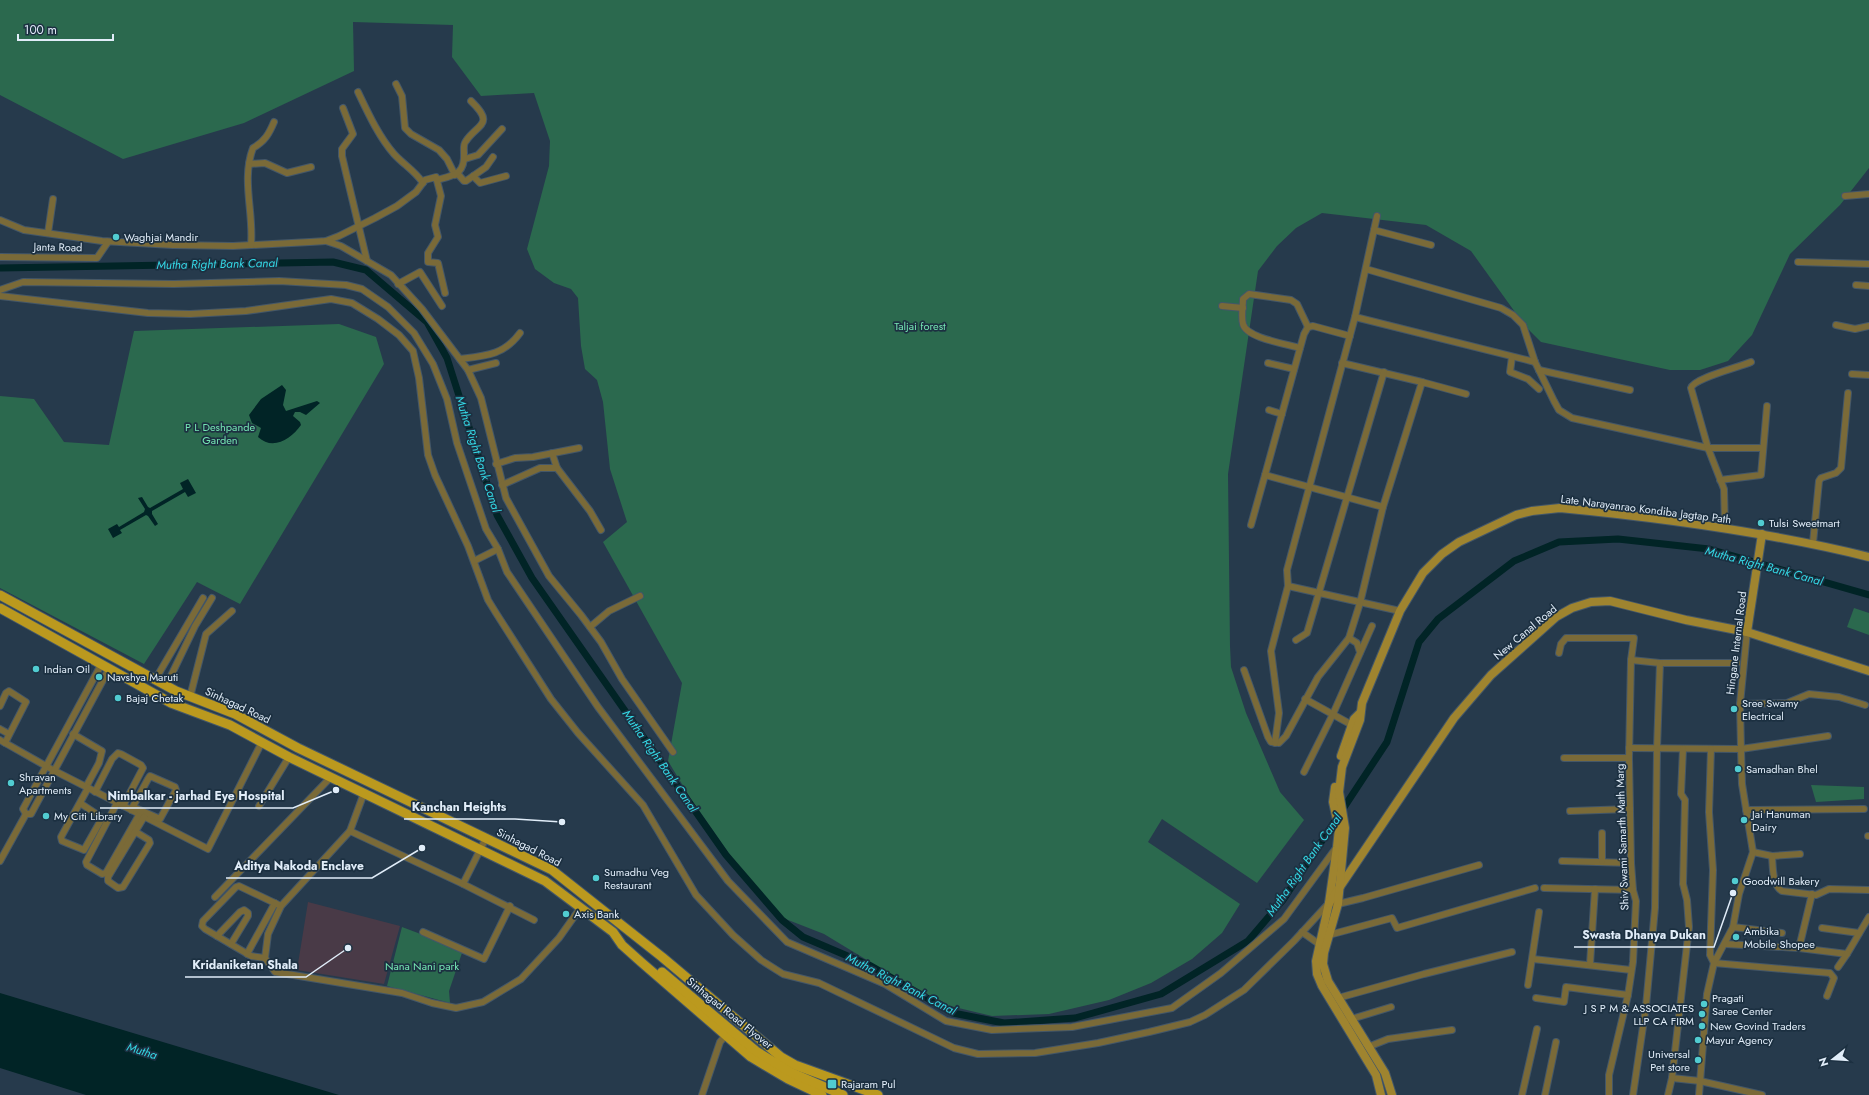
<svg xmlns="http://www.w3.org/2000/svg" width="1869" height="1095" viewBox="0 0 1869 1095" font-family="Jost,sans-serif">
<style>
.education{fill:#493a47}
.green{fill:#2b694e}
.water{fill:#012426}
.lines{fill:none;stroke-linecap:round;stroke-linejoin:round}
.canal{stroke:#012426;stroke-width:7}
.street-casing{stroke:#445768;stroke-width:8}
.secondary-casing{stroke:#445768;stroke-width:10}
.primary-casing{stroke:#445768;stroke-width:11}
.street{stroke:#7a6a38;stroke-width:6}
.secondary{stroke:#9f842f;stroke-width:8}
.primary{stroke:#bb991e;stroke-width:9}
.poi-dot{fill:#51ccd1;stroke:#1c3041;stroke-width:1.5}
.labels{text-anchor:middle;stroke-width:3.5;stroke-linejoin:round;paint-order:stroke}
.poi-label{font-size:11px;fill:#e1edf9;stroke:#1c3041;text-anchor:start}
.street-label{font-size:11px;fill:#e1edf9;stroke:#1c3041}
.park-label{font-size:11px;fill:#76e7b4;stroke:#1c3041}
.water-label{font-size:12px;font-style:italic;fill:#34d8e5;stroke:#1c3041}
.leader{fill:none;stroke:#e1edf9;stroke-width:1.5}
.callout-dot{fill:#e1edf9;stroke:#1c3041;stroke-width:1.5}
.callout-label{font-size:12px;text-anchor:middle;font-weight:bold;fill:#e1edf9;stroke:#1c3041;stroke-width:3.5;stroke-linejoin:round;paint-order:stroke}
</style>
<rect width="100%" height="100%" fill="#263a4c"/>
<polygon class="education" points="308,902 400,926 384,984 297,970"/>
<g class="green">
<polygon points="0,0 1869,0 1869,168 1840,205 1790,254 1752,335 1728,361 1700,370 1670,370 1541,342 1525,326 1471,251 1426,225 1322,213 1296,228 1277,246 1258,271 1228,474 1230,646 1231,667 1246,713 1280,792 1304,820 1257,883 1162,819 1148,842 1240,904 1222,933 1192,959 1151,983 1109,1000 1049,1014 992,1016 946,1005 908,985 824,934 783,918 755,891 691,799 668,761 682,683 603,542 627,522 610,469 603,402 597,380 585,369 581,346 578,298 571,289 554,283 535,269 527,249 549,166 550,141 534,93 481,96 452,57 453,25 353,22 354,71 244,123 123,159 0,95"/>
<polygon points="339,324 376,337 384,364 240,604 197,582 144,664 0,588 0,396 34,399 64,442 109,445 134,331"/>
<polygon points="1854,608 1869,613 1869,635 1847,627"/>
<polygon points="1811,785 1864,787 1864,799 1816,802"/>
<polygon points="402,927 463,950 449,991 450,1003 387,986"/>
</g>
<g class="water">
<path d="M282 385 286 390 283 405 286 411 317 401 320 403 306 415 300 412H295L293 416 300 422 301 425C291 439 273 451 258 437L261 428 252 423 249 415 261 399Z"/>
<polygon points="188,479 196,493 188,497 185,492 152,511 152,514 158,524 155,526 148,516 146,515 120,530 122,533 113,538 108,529 117,524 119,527 144,512 145,509 138,498 142,497 148,507 150,508 183,489 180,483"/>
<polygon points="0,993 339,1095 86,1095 0,1068"/>
</g>
<g class="lines">
<polyline class="canal" points="0,268 333,262 366,270 427,322 447,358 497,515 532,578 726,855 782,920 803,937 871,966 953,1013 1004,1023 1075,1018 1161,994 1248,941 1283,900 1387,742 1419,642 1438,619 1514,561 1559,542 1618,539 1709,549 1869,595"/>
<g class="street-casing">
<g id="street">
<polyline points="396,84 402,96 405,128 411,134 439,150 447,159 455,175"/>
<path d="M358 92C368 113 379 137 394 154 404 165 414 170 423 183"/>
<polyline points="343,108 353,134 342,149 342,156 367,261"/>
<polyline points="465,159 478,155 502,129"/>
<polyline points="249,164 265,163 287,173 311,167"/>
<polyline points="457,173 464,181 466,181 486,167 493,157"/>
<polyline points="473,176 480,183 506,176"/>
<path d="M437 180C455 175 465 174 464 153 464 149 463 144 466 141 477 124 496 125 471 101"/>
<polyline points="1845,196 1869,194"/>
<polyline points="0,220 24,230 102,241 173,245 233,246 310,242 326,241 339,236 375,218 397,206 416,192 425,180 436,177 441,196 435,225 438,237 428,253 428,262 438,263 445,293"/>
<polyline points="1374,230 1431,245"/>
<polyline points="48,233 53,199"/>
<polyline points="326,241 341,246 391,275 422,309 468,370 481,398 506,498 549,576 581,615 601,642 622,679 673,752"/>
<path d="M251 245C254 212 241 180 253 148 265 141 269 134 274 122"/>
<polyline points="0,257 97,258 108,242"/>
<polyline points="1798,262 1869,264"/>
<polyline points="1366,269 1501,308 1513,315 1523,325 1535,362 1554,401 1559,410 1572,418 1708,448 1763,448"/>
<polyline points="398,284 420,272 442,306"/>
<polyline points="1856,285 1869,286"/>
<polyline points="0,290 23,282 174,284 279,281 346,285 362,289 388,307 414,333 433,364 447,399 457,443 486,529 498,549 507,572 598,707 728,881 787,942 885,984 946,1021 992,1030 1072,1027 1172,1008 1221,973 1284,919 1336,848"/>
<polyline points="0,296 148,313 190,314 246,311 331,299 352,303 378,319 399,335 413,351 419,378 428,455 435,475 468,546 488,600 496,613 551,699 578,733 643,805 696,895 733,935 761,960 783,974 819,983 954,1048 978,1054 1035,1053 1098,1043 1149,1032 1190,1022 1205,1015 1244,990 1294,941 1329,903 1338,904 1363,898 1479,865"/>
<polyline points="1222,306 1243,308"/>
<polyline points="1355,317 1535,362"/>
<polyline points="1836,325 1855,329 1869,326"/>
<polyline points="1308,327 1304,334 1265,475 1383,507"/>
<polyline points="1308,327 1313,326 1350,336"/>
<path d="M1300 348C1287 344 1246 338 1243 324 1241 317 1243 306 1243 299L1249 294 1291 300 1297 304 1308 327"/>
<polyline points="1512,357 1510,372 1528,379 1539,389"/>
<path d="M460 359C486 356 504 355 520 333"/>
<polyline points="1268,363 1294,369"/>
<polyline points="1342,363 1422,382"/>
<polyline points="468,370 496,363"/>
<polyline points="1539,370 1630,390"/>
<polyline points="1852,374 1869,375"/>
<polyline points="1269,410 1282,414"/>
<polyline points="552,453 557,468"/>
<polyline points="496,464 515,458 533,457 579,448"/>
<polyline points="1720,480 1761,475 1767,406"/>
<polyline points="502,485 540,468 557,468 590,511 601,530"/>
<polyline points="1251,525 1265,475"/>
<path d="M1725 529 1724 489 1708 448 1691 388C1694 378 1740 367 1751 362"/>
<polyline points="1813,543 1819,481 1821,478 1836,473 1841,468 1848,393"/>
<polyline points="474,561 498,549"/>
<polyline points="1288,586 1400,611"/>
<polyline points="590,627 609,611 640,596"/>
<polyline points="1349,638 1357,643 1360,652"/>
<polyline points="1296,640 1307,633 1384,372"/>
<polyline points="1559,653 1561,644 1566,638 1634,638 1631,660 1629,758 1631,863 1633,890 1636,901 1633,962 1628,995 1609,1075 1609,1095"/>
<polyline points="1631,660 1660,663 1737,663"/>
<polyline points="1244,670 1268,737 1271,742 1279,743 1286,736 1318,677 1349,638 1360,603 1383,507 1422,382 1466,394"/>
<polyline points="155,680 203,598"/>
<polyline points="166,686 195,626 212,598"/>
<polyline points="190,697 206,634 232,611"/>
<polyline points="1305,699 1352,725"/>
<polyline points="1740,704 1787,703 1809,694 1839,697 1865,705"/>
<polyline points="0,706 6,693 9,691 26,702 5,743"/>
<polyline points="0,729 9,734"/>
<polyline points="73,734 102,751 99,763 86,787"/>
<polyline points="0,740 53,770 208,849 262,742"/>
<polyline points="1275,743 1279,713 1271,651 1288,586 1287,570 1355,317 1377,216"/>
<polyline points="1629,748 1741,749 1828,736"/>
<polyline points="1683,749 1681,794 1685,800 1683,884 1687,900 1689,927 1672,1078 1700,1081 1762,1095"/>
<polyline points="1711,749 1709,812 1713,870 1710,955 1714,963 1830,973 1834,978 1827,996"/>
<polyline points="1564,758 1629,758"/>
<polyline points="1304,772 1333,714 1372,626"/>
<polyline points="95,792 112,759 118,753 121,754 141,765 143,768 123,806"/>
<polyline points="364,793 350,831 281,906 268,934 265,958 275,972 402,993 432,1003 456,1008 483,1002 521,979 559,938 581,907"/>
<polyline points="80,803 101,817 101,820 84,850 62,841 61,837 88,788"/>
<polyline points="117,803 86,862 87,865 102,874 106,873 139,815"/>
<polyline points="259,806 289,757"/>
<polyline points="131,810 148,779 150,776 175,787 176,790 160,819 133,807"/>
<polyline points="1746,810 1864,809"/>
<polyline points="1570,811 1630,809"/>
<polyline points="26,814 23,809 101,665"/>
<polyline points="350,831 463,884 486,838"/>
<polyline points="136,832 149,840 150,843 123,887 118,888 108,881 108,877 144,817"/>
<polyline points="1868,836 1869,836"/>
<polyline points="1753,852 1772,856 1800,854"/>
<path d="M1772 856C1773 867 1772 885 1782 891L1816 895 1829 889 1869 890"/>
<polyline points="0,861 26,814 31,814 109,669"/>
<polyline points="1562,861 1631,863"/>
<polyline points="1602,861 1602,833"/>
<polyline points="463,884 534,920"/>
<polyline points="1544,888 1633,890"/>
<polyline points="215,897 331,777"/>
<polyline points="1733,927 1782,933"/>
<polyline points="1822,928 1859,933"/>
<polyline points="423,932 484,959 510,906"/>
<polyline points="1302,932 1319,944"/>
<polyline points="1329,935 1392,918 1397,928 1535,888"/>
<polyline points="217,936 240,912 244,910 248,913 248,916 231,944"/>
<polyline points="1725,944 1799,948 1847,954 1869,917"/>
<polyline points="1799,948 1812,894"/>
<polyline points="247,954 275,903"/>
<polyline points="265,958 251,956 205,929 202,926 203,921 236,887 239,886 281,906"/>
<polyline points="1533,959 1631,970"/>
<polyline points="1590,964 1595,889"/>
<polyline points="1838,967 1847,954"/>
<polyline points="1528,985 1539,912"/>
<polyline points="1338,998 1424,974 1512,952"/>
<polyline points="1536,998 1564,1002 1566,987 1628,995"/>
<polyline points="1348,1020 1391,1007"/>
<polyline points="1368,1047 1388,1039 1452,1030"/>
<polyline points="702,1095 720,1042 726,1035"/>
<polyline points="1522,1095 1537,1029"/>
<polyline points="1545,1095 1556,1042"/>
<polyline points="1633,1095 1646,1006 1655,908 1657,748 1660,663"/>
<polyline points="1668,1095 1672,1078"/>
<polyline points="1699,1095 1707,994 1714,963 1733,927 1739,894 1753,852 1742,784 1741,749 1740,704 1747,632"/>
</g>
</g>
<g class="secondary-casing">
<g id="secondary">
<polyline points="1747,632 1762,534"/>
<polyline points="1341,756 1354,719 1360,713"/>
<polyline points="1335,787 1333,802 1339,829 1337,847 1329,903 1316,961 1317,974 1322,986 1376,1075 1381,1095"/>
<polyline points="1329,903 1454,718 1491,675 1556,617 1572,608 1591,602 1610,601 1686,620 1747,632 1869,671"/>
<path d="M1392 1095 1385 1073 1328 981 1323 964 1324 953 1338 904 1345 828 1339 792 1342 767 1360 720 1362 703 1400 611 1423 573 1442 554 1459 542 1516 515 1532 511 1560 508C1664 518 1768 532 1869 557"/>
</g>
</g>
<g class="primary-casing">
<g id="primary">
<polyline points="0,595 176,691 235,714 298,748 552,870 662,957 781,1057 795,1065 878,1095"/>
<polyline points="0,608 171,703 230,725 289,757 545,881 613,932 622,945 641,962 751,1057 788,1079 822,1095"/>
<polyline points="662,972 756,1051 792,1073 843,1095"/>
</g>
</g>
<use href="#street" class="street"/>
<use href="#secondary" class="secondary"/>
<use href="#primary" class="primary"/>
</g>
<g class="poi-dot">
<circle cx="116" cy="237" r="4"/>
<circle cx="1761" cy="523" r="4"/>
<circle cx="36" cy="669" r="4"/>
<circle cx="99" cy="677" r="4"/>
<circle cx="118" cy="698" r="4"/>
<circle cx="1734" cy="709" r="4"/>
<circle cx="1738" cy="769" r="4"/>
<circle cx="11" cy="783" r="4"/>
<circle cx="46" cy="816" r="4"/>
<circle cx="1744" cy="820" r="4"/>
<circle cx="596" cy="878" r="4"/>
<circle cx="1735" cy="881" r="4"/>
<circle cx="566" cy="914" r="4"/>
<circle cx="1736" cy="937" r="4"/>
<circle cx="1704" cy="1004" r="4"/>
<circle cx="1702" cy="1014" r="4"/>
<circle cx="1702" cy="1026" r="4"/>
<circle cx="1698" cy="1040" r="4"/>
<circle cx="1698" cy="1060" r="4"/>
<rect x="827" y="1079" width="10" height="10" rx="2"/>
</g>
<g class="labels">
<g class="poi-label">
<text x="124" y="241">Waghjai Mandir</text>
<text x="1769" y="527">Tulsi Sweetmart</text>
<text x="44" y="673">Indian Oil</text>
<text x="107" y="681">Navshya Maruti</text>
<text x="126" y="702">Bajaj Chetak</text>
<text x="1742" y="707">Sree Swamy<tspan x="1742" dy="13">Electrical</tspan></text>
<text x="1746" y="773">Samadhan Bhel</text>
<text x="19" y="781">Shravan<tspan x="19" dy="13">Apartments</tspan></text>
<text x="1752" y="818">Jai Hanuman<tspan x="1752" dy="13">Dairy</tspan></text>
<text x="54" y="820">My Citi Library</text>
<text x="604" y="876">Sumadhu Veg<tspan x="604" dy="13">Restaurant</tspan></text>
<text x="1743" y="885">Goodwill Bakery</text>
<text x="574" y="918">Axis Bank</text>
<text x="1744" y="935">Ambika<tspan x="1744" dy="13">Mobile Shopee</tspan></text>
<text x="1712" y="1002">Pragati<tspan x="1712" dy="13">Saree Center</tspan></text>
<text x="1694" y="1012" text-anchor="end">J S P M &amp; ASSOCIATES<tspan x="1694" dy="13">LLP CA FIRM</tspan></text>
<text x="1710" y="1030">New Govind Traders</text>
<text x="1706" y="1044">Mayur Agency</text>
<text x="1690" y="1058" text-anchor="end">Universal<tspan x="1690" dy="13">Pet store</tspan></text>
<text x="841" y="1088">Rajaram Pul</text>
</g>
<g class="street-label">
<text transform="translate(58 247) rotate(1)" y="4">Janta Road</text>
<text transform="translate(1646 509) rotate(7)" y="4">Late Narayanrao Kondiba Jagtap Path</text>
<text transform="translate(1525 632) rotate(-40)" y="4">New Canal Road</text>
<text transform="translate(1736 643) rotate(-83)" y="4">Hingane Internal Road</text>
<text transform="translate(238 705) rotate(25)" y="4">Sinhagad Road</text>
<text transform="translate(1622 837) rotate(-92)" y="4">Shiv Swami Samarth Math Marg</text>
<text transform="translate(529 847) rotate(27)" y="4">Sinhagad Road</text>
<text transform="translate(730 1013) rotate(39)" y="4">Sinhagad Road Flyover</text>
</g>
<g class="park-label">
<text x="920" y="330">Taljai forest</text>
<text x="220" y="431">P L Deshpande<tspan x="220" dy="13">Garden</tspan></text>
<text x="422" y="970">Nana Nani park</text>
</g>
<g class="water-label">
<text transform="translate(217 264) rotate(-1)" y="4">Mutha Right Bank Canal</text>
<text transform="translate(478 454) rotate(72)" y="4">Mutha Right Bank Canal</text>
<text transform="translate(1764 566) rotate(15)" y="4">Mutha Right Bank Canal</text>
<text transform="translate(660 761) rotate(55)" y="4">Mutha Right Bank Canal</text>
<text transform="translate(1304 865) rotate(-55)" y="4">Mutha Right Bank Canal</text>
<text transform="translate(901 984) rotate(27)" y="4">Mutha Right Bank Canal</text>
<text transform="translate(142 1051) rotate(17)" y="4">Mutha</text>
</g>
</g>
<path class="leader" d="M336 790L293 808H100M562 822L515 819H404M422 848L372 878H226M1733 893L1714 947H1574M348 948L306 977H185"/>
<g class="callout-dot">
<circle cx="336" cy="790" r="4"/>
<circle cx="562" cy="822" r="4"/>
<circle cx="422" cy="848" r="4"/>
<circle cx="1733" cy="893" r="4"/>
<circle cx="348" cy="948" r="4"/>
</g>
<g class="callout-label">
<text x="196" y="800">Nimbalkar - jarhad Eye Hospital</text>
<text x="459" y="811">Kanchan Heights</text>
<text x="299" y="870">Aditya Nakoda Enclave</text>
<text x="1644" y="939">Swasta Dhanya Dukan</text>
<text x="245" y="969">Kridaniketan Shala</text>
</g>
<g transform="translate(1833 1059) rotate(253)" stroke="#1c3041" stroke-width="3" paint-order="stroke">
<path d="M0-3L7 15L0 10L-7 15Z" fill="#e1edf9"/>
<text y="-6" font-size="11" font-weight="bold" text-anchor="middle" fill="#e1edf9">N</text>
</g>
<path d="M18 34v6h95v-6" fill="none" stroke="#e1edf9" stroke-width="2"/>
<text x="24" y="34" font-size="12" fill="#e1edf9" stroke="#1c3041" stroke-width="3" paint-order="stroke">100 m</text>
</svg>
